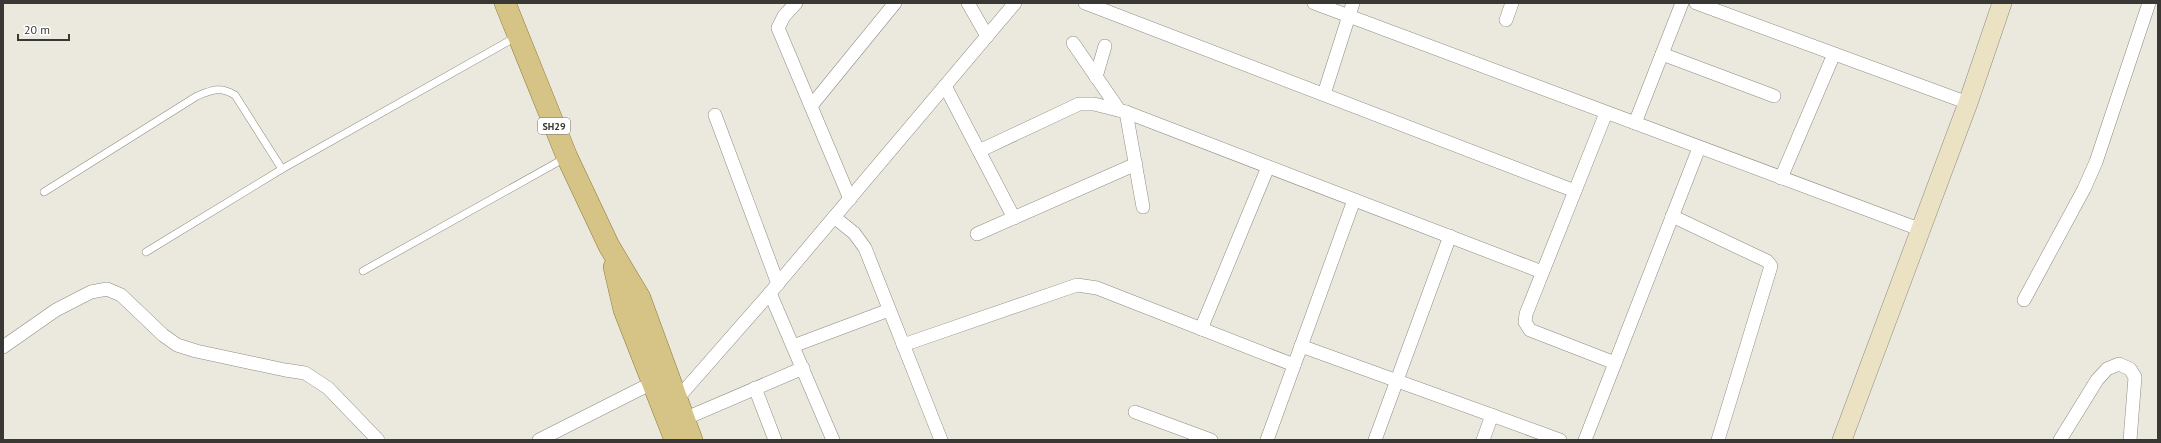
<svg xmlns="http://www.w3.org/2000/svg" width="2161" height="443" viewBox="0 0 2161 443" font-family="'PT Sans',sans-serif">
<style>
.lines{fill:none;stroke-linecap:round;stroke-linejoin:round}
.service-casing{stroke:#8e8b82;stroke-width:8}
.minor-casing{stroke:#8e8b82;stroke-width:14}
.secondary-casing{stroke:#8e8b82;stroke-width:20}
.primary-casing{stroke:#8d7a36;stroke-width:22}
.service{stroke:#fff;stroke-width:7}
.minor{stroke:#fff;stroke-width:13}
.secondary{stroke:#eae2c3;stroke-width:19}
.primary{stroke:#d6c487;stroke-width:21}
.labels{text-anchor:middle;stroke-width:3;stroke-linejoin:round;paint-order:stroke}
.shield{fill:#fff;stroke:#747472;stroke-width:1}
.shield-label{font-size:10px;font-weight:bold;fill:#393835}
</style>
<rect width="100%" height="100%" fill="#ebe8de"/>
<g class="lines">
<g class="service-casing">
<g id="service">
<path d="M44 192 197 96C212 90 220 86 235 95L282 169"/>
<polyline points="146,252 282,169 516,37"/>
<polyline points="363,271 565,158"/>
</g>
</g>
<g class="minor-casing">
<g id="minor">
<polyline points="796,3 784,16 778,28 850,199"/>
<polyline points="968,3 987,36"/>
<polyline points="1085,3 1575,191"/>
<polyline points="1314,3 1919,229"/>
<polyline points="1696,3 1968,103"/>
<polyline points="1506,20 1512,3"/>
<polyline points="1073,43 1119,110"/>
<polyline points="1662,54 1774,96"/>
<polyline points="1096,77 1105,46"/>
<polyline points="945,86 1014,218"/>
<polyline points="1324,94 1353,3"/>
<polyline points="811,106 895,3"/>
<polyline points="1126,112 1143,207"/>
<polyline points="1606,113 1526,314 1525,322 1530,330 1615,363"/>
<polyline points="715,115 778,284"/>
<polyline points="1635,123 1682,3"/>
<polyline points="979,151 1079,104 1094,104 1126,112 1542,272"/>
<polyline points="1781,178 1834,54"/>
<polyline points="1672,216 1767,261 1771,266 1718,440"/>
<polyline points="834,217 854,233 865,248 941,440"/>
<polyline points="977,234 1136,164"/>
<polyline points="770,293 833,440"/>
<polyline points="2024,300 2084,189 2096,162 2149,3"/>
<polyline points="1201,329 1268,167"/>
<polyline points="903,345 1077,285 1097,288 1294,365"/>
<polyline points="793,346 889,310"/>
<polyline points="1301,346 1560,440"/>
<polyline points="3,347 56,310 91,292 107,289 121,295 163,335 177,345 196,351 285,370 305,373 328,388 378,440"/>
<polyline points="755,388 775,440"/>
<polyline points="677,399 770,293 1015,3"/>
<polyline points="1135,412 1211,440"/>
<polyline points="684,419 803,368"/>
<polyline points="539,440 652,383"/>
<polyline points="1267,440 1354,200"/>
<polyline points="1375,440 1450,236"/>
<polyline points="1483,440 1492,415"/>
<polyline points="1585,440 1699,148"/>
<polyline points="2060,440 2097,380 2107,369 2119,364 2130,369 2135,377 2130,440"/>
</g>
</g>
<g class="secondary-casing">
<polyline id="secondary" points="1842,440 1968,103 2002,3"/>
</g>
<g class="primary-casing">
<g id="primary">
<polyline points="505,3 567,157 609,246 640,298 692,440"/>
<polyline points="614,267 624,310 675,440"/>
</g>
</g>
<use href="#service" class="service"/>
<use href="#minor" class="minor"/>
<use href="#secondary" class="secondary"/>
<use href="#primary" class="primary"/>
</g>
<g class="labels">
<rect class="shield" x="538" y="118" width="32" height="16" rx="3"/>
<g class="shield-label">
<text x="554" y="130">SH29</text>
</g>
</g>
<rect width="2161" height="443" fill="none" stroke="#393835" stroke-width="8"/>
<path d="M18 34v6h51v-6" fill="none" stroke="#393835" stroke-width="2"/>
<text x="24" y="34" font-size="12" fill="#393835" stroke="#ffffff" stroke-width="3" paint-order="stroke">20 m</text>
</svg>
